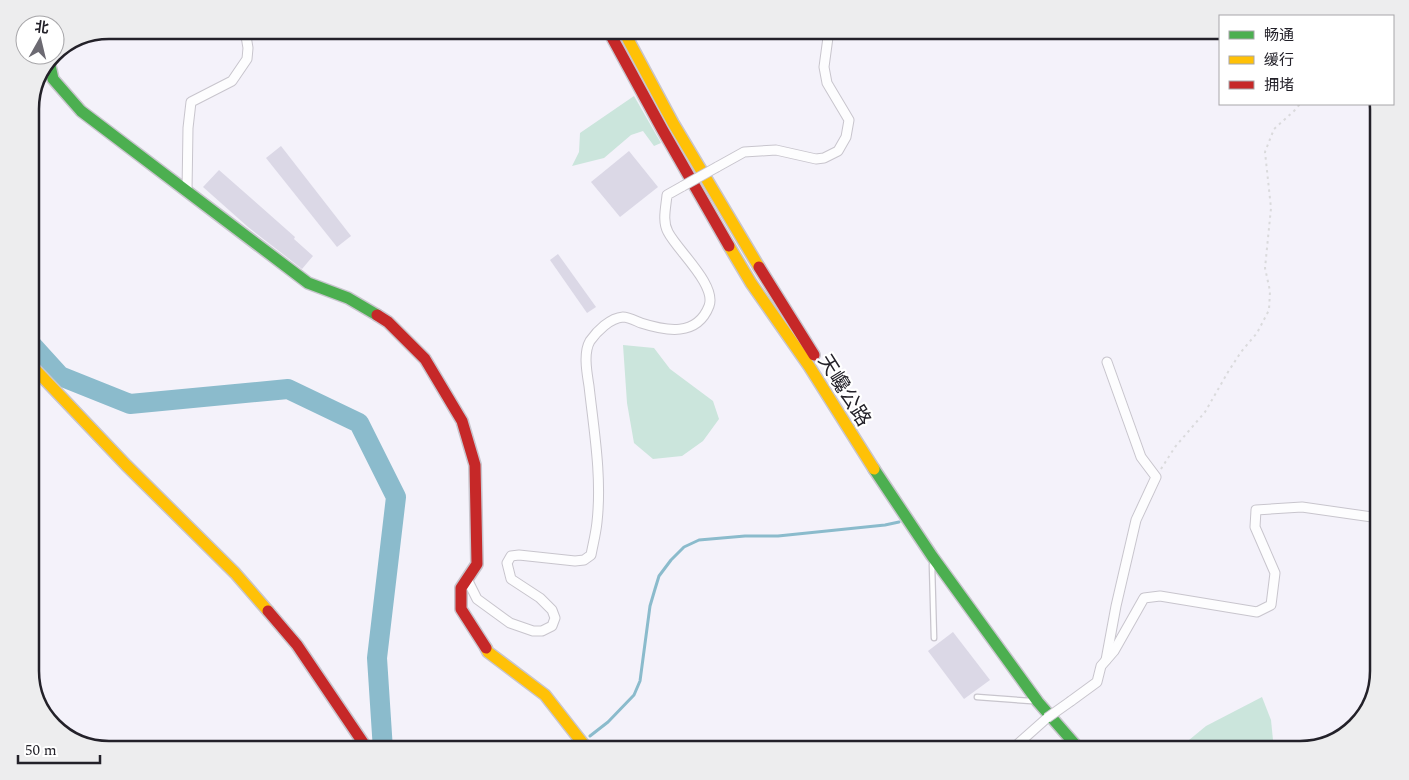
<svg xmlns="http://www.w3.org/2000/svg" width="1409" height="780" viewBox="0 0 1409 780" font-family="Spectral,'Noto Sans SC',serif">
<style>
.green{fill:#cbe5dc}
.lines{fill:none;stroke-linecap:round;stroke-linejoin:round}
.stream{stroke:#8bbbcc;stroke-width:3}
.river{stroke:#8bbbcc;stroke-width:20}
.building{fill:#dbd8e6}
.lane-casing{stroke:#c8c5cd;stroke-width:7}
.street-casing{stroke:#c8c5cd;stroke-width:11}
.fast-casing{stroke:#c8c5cd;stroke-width:14}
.slow-casing{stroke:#c8c5cd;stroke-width:14}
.jam-casing{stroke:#c8c5cd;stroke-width:14}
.path{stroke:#dadadc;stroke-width:2;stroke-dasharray:2.5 4;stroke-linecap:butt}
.lane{stroke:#fdfdfe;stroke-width:4.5}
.street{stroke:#fdfdfe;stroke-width:9}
.fast{stroke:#4caf50;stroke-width:11}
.slow{stroke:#ffc107;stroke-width:11}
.jam{stroke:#c62828;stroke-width:11}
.street-bridge-casing{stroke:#c8c5cd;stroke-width:11;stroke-linecap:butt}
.street-bridge{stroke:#fdfdfe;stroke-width:9}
.labels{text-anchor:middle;stroke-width:4.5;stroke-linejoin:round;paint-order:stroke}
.street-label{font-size:20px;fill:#232129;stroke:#fff}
.rim{fill:none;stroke:#232129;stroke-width:2.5}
</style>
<rect width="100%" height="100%" fill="#f4f2fa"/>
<g class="green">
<polygon points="634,96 661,143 654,146 643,131 631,135 604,158 572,166 579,152 580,133"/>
<polygon points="623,345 654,348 670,369 713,401 719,419 703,441 682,456 653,459 634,443 627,403"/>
<polygon points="1262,697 1271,720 1274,750 1177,750 1206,726"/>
</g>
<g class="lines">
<g class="stream">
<polyline points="590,736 608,722 634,695 640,681 650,606 655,589 659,576 671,560 684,547 699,540 745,536 778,536 885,525 899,522"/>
<polyline points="571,750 572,750"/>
</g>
<polyline class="river" points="30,343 60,376 130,404 288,389 359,423 396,497 377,658 383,750"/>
</g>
<g class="building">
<polygon points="281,146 351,236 337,247 266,158"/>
<polygon points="629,151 658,187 620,217 591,182"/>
<polygon points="219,170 295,237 294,239 313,256 302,269 248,227 203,187"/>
<polygon points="558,254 596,307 587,313 550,260"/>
<polygon points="953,632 990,680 964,699 928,651"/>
</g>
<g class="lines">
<g class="lane-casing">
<g id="lane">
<polyline points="932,565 934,638"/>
<polyline points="977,697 1031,701"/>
</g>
</g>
<g class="street-casing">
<g id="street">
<polyline points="717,167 744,152 776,150 816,159 824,158 838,151 846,137 849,120 827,83 824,67 829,30"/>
<polyline points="187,191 188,128 191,102 232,81 247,59 248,48 246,36 242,30"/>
<path d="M467 579 477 599 510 623 533 631H542L552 626 555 618 552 610 540 598 511 579 507 563 511 556 519 555 575 561 584 560 591 555C593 544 596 533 597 522 602 477 594 431 589 386 587 373 583 353 590 341 597 331 610 318 623 317 628 317 636 321 641 323 666 331 697 337 709 306 717 285 677 250 668 232 662 221 666 207 667 195L683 186"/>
<polyline points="1106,660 1116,606 1136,520 1156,477 1141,457 1107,362"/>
<polyline points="1071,701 1097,682 1101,666 1114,651 1144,598 1160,596 1257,612 1271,605 1275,573 1255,527 1256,510 1302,507 1379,518"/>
<polyline points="1011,750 1047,718"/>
</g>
</g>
<g class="fast-casing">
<g id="fast">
<polyline points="49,61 53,79 81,111 308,283 348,298 377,315"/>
<polyline points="874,469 932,556 1038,702 1080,750"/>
</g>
</g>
<g class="slow-casing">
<g id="slow">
<polyline points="623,30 673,123 759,267"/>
<polyline points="729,246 751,283 809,366 874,469"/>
<polyline points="30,364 126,465 235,573 268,611"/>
<polyline points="486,648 488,652 545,695 588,750"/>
</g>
</g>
<g class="jam-casing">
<g id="jam">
<polyline points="608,30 662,129 729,246"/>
<polyline points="759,267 814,355"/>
<polyline points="377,315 388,322 425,359 462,421 475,465 477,564 461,588 461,609 486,648"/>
<polyline points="268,611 297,645 368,750"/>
</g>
</g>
<polyline class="path" points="1161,469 1175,447 1205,412 1228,372 1241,352 1257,333 1269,310 1270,291 1265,268 1271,208 1265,152 1274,129 1294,111 1300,104"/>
<use href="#lane" class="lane"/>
<use href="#street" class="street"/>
<use href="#fast" class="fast"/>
<use href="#slow" class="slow"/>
<use href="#jam" class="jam"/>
<g class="street-bridge-casing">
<g id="street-bridge">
<polyline points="683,186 717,167"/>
<polyline points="1047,718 1071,701"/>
</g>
</g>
<use href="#street-bridge" class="street-bridge"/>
</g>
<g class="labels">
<g class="street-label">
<text transform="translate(845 390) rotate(58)" y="7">天巉公路</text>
</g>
</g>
<path d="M0 0H1409V780H0ZM109 39H1300A70 70 0 0 1 1370 109V671A70 70 0 0 1 1300 741H109A70 70 0 0 1 39 671V109A70 70 0 0 1 109 39Z" fill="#ededee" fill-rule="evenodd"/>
<path class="rim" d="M109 39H1300A70 70 0 0 1 1370 109V671A70 70 0 0 1 1300 741H109A70 70 0 0 1 39 671V109A70 70 0 0 1 109 39Z"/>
<rect x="1219" y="15" width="175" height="90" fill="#ffffff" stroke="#a7a6a9"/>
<rect x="1229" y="31" width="25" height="8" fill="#4caf50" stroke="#a7a6a9"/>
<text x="1264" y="40" font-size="15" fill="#232129">畅通</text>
<rect x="1229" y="56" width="25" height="8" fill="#ffc107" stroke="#a7a6a9"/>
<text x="1264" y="65" font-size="15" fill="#232129">缓行</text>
<rect x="1229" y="81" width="25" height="8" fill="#c62828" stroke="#a7a6a9"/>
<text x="1264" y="90" font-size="15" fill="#232129">拥堵</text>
<g transform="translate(40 40) rotate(8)"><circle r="24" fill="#ffffff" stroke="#a7a6a9"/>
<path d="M0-4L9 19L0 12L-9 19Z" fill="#6c6a72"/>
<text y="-8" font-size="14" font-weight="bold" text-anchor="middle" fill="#232129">北</text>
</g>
<path d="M18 755v8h82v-8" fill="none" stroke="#232129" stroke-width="2.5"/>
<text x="25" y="755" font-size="15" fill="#232129" stroke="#ffffff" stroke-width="4" paint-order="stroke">50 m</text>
</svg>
